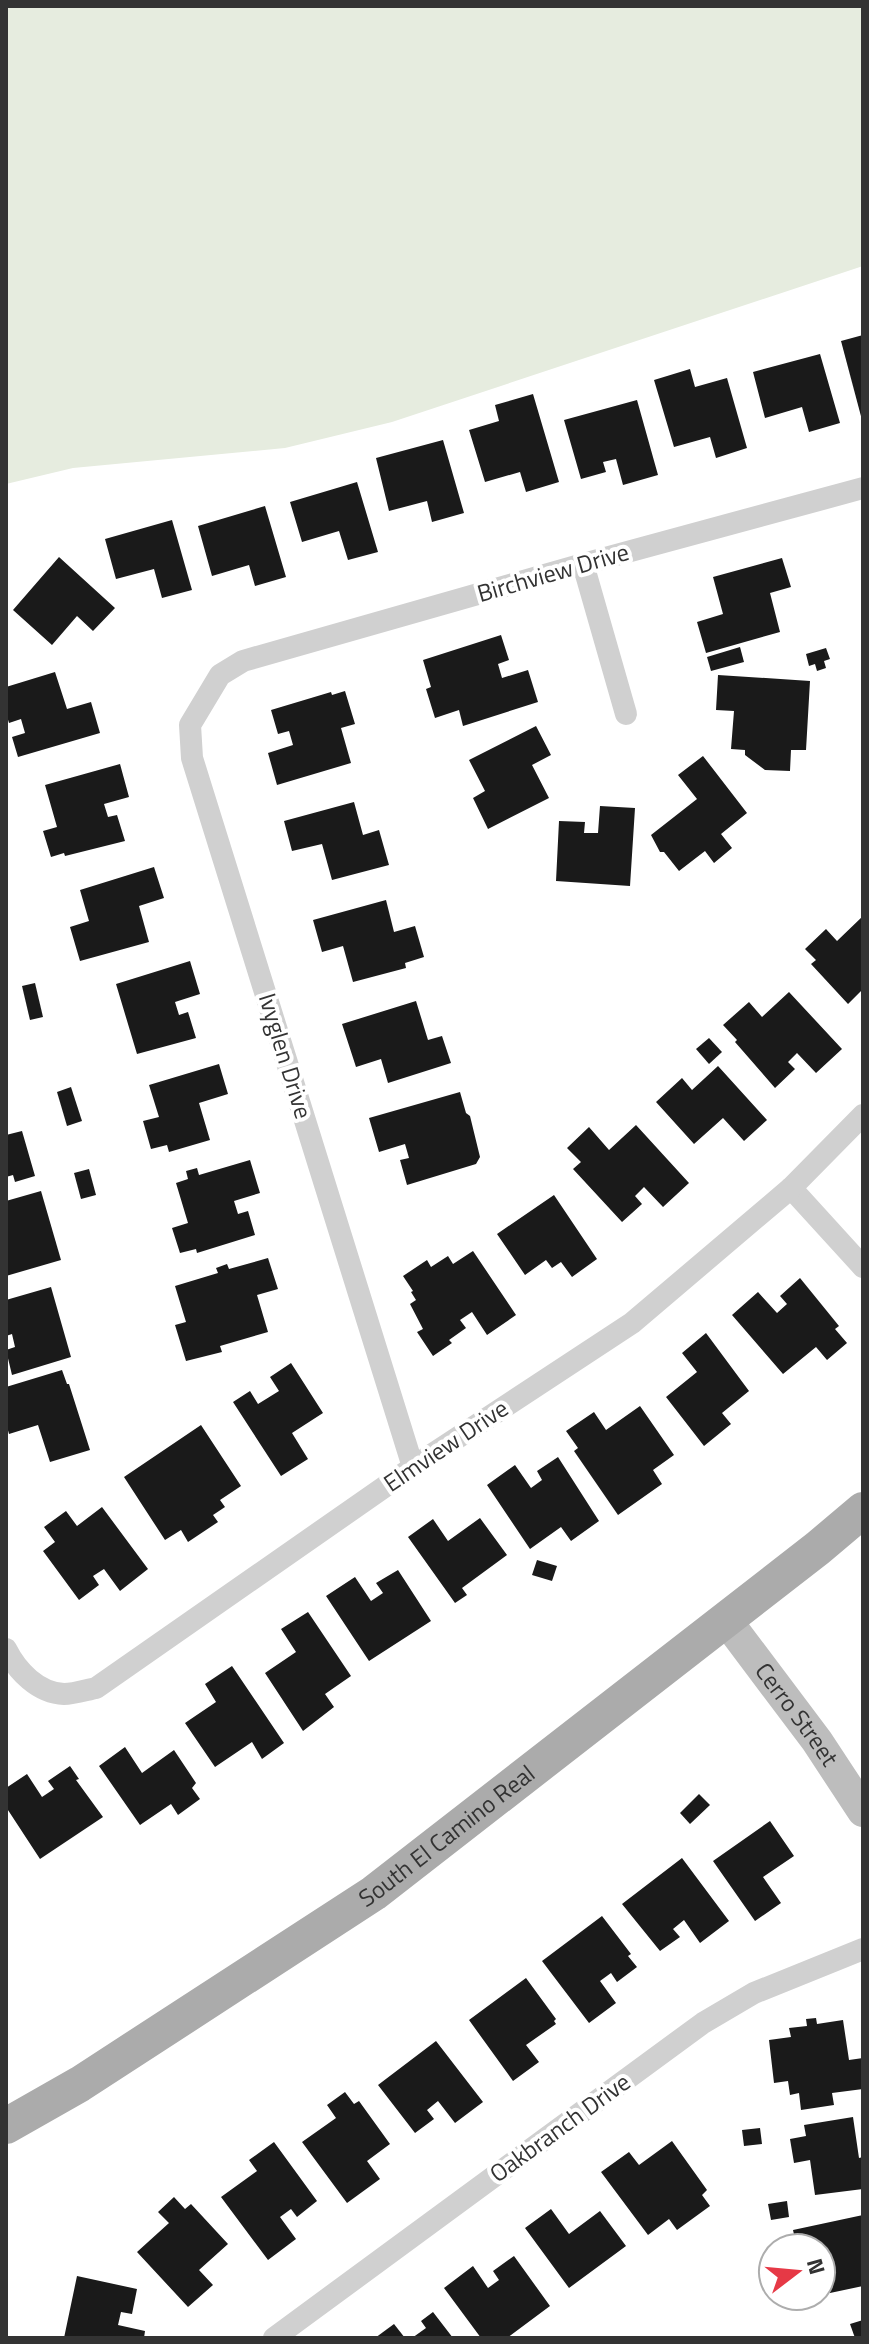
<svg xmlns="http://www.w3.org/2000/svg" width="869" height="2344" viewBox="0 0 869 2344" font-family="'Titillium Web',sans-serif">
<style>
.green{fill:#e6ecdf}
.building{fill:#1a1a1a}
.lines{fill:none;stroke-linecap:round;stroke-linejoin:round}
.street{stroke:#d0d0d0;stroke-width:22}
.secondary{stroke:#bdbdbd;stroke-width:32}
.primary{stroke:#ababab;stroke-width:36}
.labels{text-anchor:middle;stroke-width:8;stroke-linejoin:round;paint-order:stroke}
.street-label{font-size:24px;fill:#333;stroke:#fff}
</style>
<rect width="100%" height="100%" fill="#fff"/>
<polygon class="green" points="6,6 863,6 863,266 392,422 285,448 73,468 6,484"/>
<g class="building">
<polygon points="863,335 863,420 862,420 841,341"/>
<polygon points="820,354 840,423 809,432 802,407 765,418 753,372"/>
<polygon points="690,369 695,387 727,378 747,448 716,458 710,437 674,447 654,380"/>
<polygon points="533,394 559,482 526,492 520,472 485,482 469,430 499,421 495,405"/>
<polygon points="637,400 658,475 623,485 616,459 603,462 606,472 581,479 564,420"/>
<polygon points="443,440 464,513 432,522 427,501 389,511 376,458"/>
<polygon points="357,482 378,552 348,560 339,531 302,542 290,502"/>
<polygon points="265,506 286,577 255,586 249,565 212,576 198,526"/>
<polygon points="172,520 192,590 162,598 154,569 116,579 105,539"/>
<polygon points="59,557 115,608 93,631 77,616 52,645 13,610"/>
<polygon points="782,558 791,587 770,593 780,632 706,653 697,622 723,614 713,577"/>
<polygon points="501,635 509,660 498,664 502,678 528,670 538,702 463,726 459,710 435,718 426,689 431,687 423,660"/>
<polygon points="740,647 744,662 711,671 707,657"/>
<polygon points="826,648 830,659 824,661 826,668 817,671 815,664 809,666 806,654"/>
<polygon points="55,672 67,709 91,702 100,733 18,757 12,737 25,733 21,719 9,723 6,713 6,687"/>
<polygon points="718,675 810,681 806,750 791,750 790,771 765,770 745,755 745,750 731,749 734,711 716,710"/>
<polygon points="345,691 355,724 341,728 351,763 277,785 268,753 293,745 289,731 278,734 271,710 331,692 332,695"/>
<polygon points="536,726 551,755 532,765 549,798 488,829 473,798 485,791 469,760"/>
<polygon points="703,756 747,813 721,834 732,848 714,863 705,851 679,871 664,852 660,852 651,835 697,799 678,775"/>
<polygon points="120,764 129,797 104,804 108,817 117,815 125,841 65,856 64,853 51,857 43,831 57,827 45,785"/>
<polygon points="354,802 363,835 379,830 389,865 332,880 322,844 292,851 284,821"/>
<polygon points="600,806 635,808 630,886 556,881 559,821 585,822 584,833 598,833"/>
<polygon points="154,867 164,898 139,906 149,942 80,961 70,927 89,921 80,890"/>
<polygon points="386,900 394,932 415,926 424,957 405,963 406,968 353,982 343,946 322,952 313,920"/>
<polygon points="863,916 863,989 848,1004 811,964 816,960 805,949 826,929 837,941"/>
<polygon points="190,961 200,994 175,1002 179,1015 188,1012 196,1038 137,1054 116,984"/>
<polygon points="35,983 43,1017 30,1020 22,986"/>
<polygon points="789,992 842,1049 816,1073 797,1053 788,1062 795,1069 775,1088 735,1042 737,1040 723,1025 749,1002 762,1017"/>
<polygon points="416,1001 428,1040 442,1036 451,1063 388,1083 381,1059 356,1067 342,1024"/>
<polygon points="709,1038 722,1052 709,1064 696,1049"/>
<polygon points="219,1064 228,1094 199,1103 210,1140 169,1152 167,1145 151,1149 143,1121 159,1117 149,1085"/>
<polygon points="718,1066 767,1120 744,1141 723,1118 694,1144 656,1102 682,1078 692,1090"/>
<polygon points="71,1087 82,1121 67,1126 57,1092"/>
<polygon points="460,1092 466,1113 470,1116 480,1157 476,1164 407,1185 400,1160 409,1158 405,1144 379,1152 369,1118"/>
<polygon points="636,1125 689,1183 663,1207 644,1187 635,1196 642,1204 622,1222 573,1169 581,1162 567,1148 589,1127 609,1150"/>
<polygon points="22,1131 35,1176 15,1182 13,1175 6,1177 6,1135"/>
<polygon points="250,1160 260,1193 234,1201 238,1214 248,1211 255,1235 197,1253 196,1249 180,1253 172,1228 188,1223 176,1183 188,1179 186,1171 197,1168 199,1175"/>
<polygon points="89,1169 96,1195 81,1199 74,1173"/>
<polygon points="41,1191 61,1260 6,1276 6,1201"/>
<polygon points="554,1195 597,1259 572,1277 561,1262 552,1268 546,1260 525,1275 497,1234"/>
<polygon points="473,1251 516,1315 487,1335 472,1312 460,1320 466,1328 449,1340 452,1343 433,1356 417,1332 423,1329 410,1304 416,1300 411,1292 413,1291 403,1276 427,1260 431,1267 448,1256 453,1264"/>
<polygon points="268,1258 278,1289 257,1295 268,1332 220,1346 222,1352 186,1361 175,1325 186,1322 175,1286 218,1273 216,1268 227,1264 229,1269"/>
<polygon points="800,1278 839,1326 835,1329 847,1343 827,1360 816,1347 783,1374 732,1315 758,1292 777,1313 787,1304 780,1296"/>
<polygon points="51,1287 71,1357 12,1375 6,1350 15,1347 12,1334 6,1336 6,1300"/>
<polygon points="706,1333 749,1391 722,1413 731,1424 704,1446 666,1397 697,1372 682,1353"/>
<polygon points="291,1363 323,1413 292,1433 308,1459 281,1476 233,1402 250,1391 258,1404 279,1391 270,1377"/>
<polygon points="62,1370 67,1384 69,1384 90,1450 50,1462 38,1425 9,1434 6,1423 6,1387"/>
<polygon points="640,1406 674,1455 653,1470 662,1484 618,1515 574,1451 578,1448 566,1431 594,1412 606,1430"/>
<polygon points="201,1425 241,1486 220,1500 225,1507 213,1515 218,1522 188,1542 181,1530 165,1540 124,1477"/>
<polygon points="558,1457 599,1521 571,1541 561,1527 530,1549 487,1485 515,1465 531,1488 542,1480 537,1471"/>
<polygon points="102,1507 148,1569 120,1591 104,1569 93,1576 99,1585 79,1600 43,1551 55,1542 44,1527 66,1511 77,1526"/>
<polygon points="480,1518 507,1555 462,1588 467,1595 455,1603 408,1537 433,1519 448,1541"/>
<polygon points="537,1560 557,1566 552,1581 532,1575"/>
<polygon points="398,1570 431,1621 369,1661 326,1596 355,1577 371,1601 383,1593 376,1583"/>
<polygon points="308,1612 351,1676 325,1694 334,1707 303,1731 265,1673 296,1652 281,1629"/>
<polygon points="232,1666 284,1743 262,1759 252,1742 215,1767 185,1723 216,1702 205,1684"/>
<polygon points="125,1747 142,1773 174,1750 196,1783 192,1788 200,1799 178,1815 171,1804 140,1825 99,1766"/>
<polygon points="70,1766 79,1779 76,1780 103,1817 40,1859 6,1807 6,1788 27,1774 42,1797 54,1789 48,1781"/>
<polygon points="699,1794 710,1805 690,1824 680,1813"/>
<polygon points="770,1821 794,1856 763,1877 781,1903 755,1921 713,1861"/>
<polygon points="682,1858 729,1921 700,1943 684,1920 673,1929 680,1937 660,1951 622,1904"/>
<polygon points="602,1916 631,1954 628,1956 637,1967 617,1982 611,1973 600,1981 616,2003 589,2023 542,1961"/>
<polygon points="526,1978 556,2019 554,2021 556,2024 526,2045 539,2062 513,2081 469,2020"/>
<polygon points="816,2018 817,2024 843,2020 849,2060 863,2058 863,2089 832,2093 834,2105 801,2110 799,2093 790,2095 788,2081 774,2083 769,2040 791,2037 789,2028 807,2026 806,2019"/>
<polygon points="436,2041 483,2102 455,2123 438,2101 427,2110 434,2119 415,2133 378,2085"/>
<polygon points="345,2092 354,2104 359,2101 390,2144 367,2161 380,2179 347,2203 302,2142 336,2118 327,2105"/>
<polygon points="853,2117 859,2158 863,2157 863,2189 815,2195 810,2160 794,2163 790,2139 806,2136 804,2125"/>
<polygon points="760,2128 762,2144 744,2146 742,2130"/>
<polygon points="672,2141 707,2190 702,2195 710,2206 677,2230 669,2219 648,2235 601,2172 629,2152 639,2165"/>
<polygon points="274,2142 317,2201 297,2217 291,2209 280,2217 296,2239 268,2260 221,2197 257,2171 249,2160"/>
<polygon points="174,2197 185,2209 191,2204 228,2244 199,2270 213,2285 188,2307 137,2252 169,2223 158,2212"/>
<polygon points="787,2201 789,2217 771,2220 768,2204"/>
<polygon points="551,2209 569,2234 600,2211 626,2246 569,2288 525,2228"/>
<polygon points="863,2215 863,2286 830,2293 824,2266 821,2267 821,2248 797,2248 793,2230"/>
<polygon points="514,2256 550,2306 507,2338 481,2338 444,2288 473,2266 488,2288 499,2280 493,2271"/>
<polygon points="77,2276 137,2289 132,2314 121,2312 118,2325 145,2331 144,2338 64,2338"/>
<polygon points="433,2312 453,2338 412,2338 426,2328 421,2321"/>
<polygon points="863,2320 863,2338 855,2338 850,2324"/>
<polygon points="394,2324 405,2338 375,2338"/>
</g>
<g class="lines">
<g class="street">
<polyline points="583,564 626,714"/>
<polyline points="791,1188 863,1267"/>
<polyline points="413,1467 192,758 190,725 220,675 243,661 583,564 863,488"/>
<path d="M6 1649C17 1671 38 1693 64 1694 74 1694 86 1690 96 1688L413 1467 632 1323 791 1188 863 1115"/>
<polyline points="274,2338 703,2023 754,1993 863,1949"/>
</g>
<path class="secondary" id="s1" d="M726 1620 817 1741 863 1811"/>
<path class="primary" id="s2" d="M6 2126 80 2084 374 1893 818 1548 863 1510"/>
</g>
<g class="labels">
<g class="street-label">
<text transform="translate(553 573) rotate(-16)" y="8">Birchview Drive</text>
<text transform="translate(285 1056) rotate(73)" y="8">Ivyglen Drive</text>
<text transform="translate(446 1446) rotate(-34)" y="8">Elmview Drive</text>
<text dy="8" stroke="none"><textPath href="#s1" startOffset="118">Cerro Street</textPath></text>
<text dy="8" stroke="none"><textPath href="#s2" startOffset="528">South El Camino Real</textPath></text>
<text transform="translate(560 2128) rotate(-36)" y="8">Oakbranch Drive</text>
</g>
</g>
<rect width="869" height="2344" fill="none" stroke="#333333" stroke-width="16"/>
<g transform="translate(797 2272) rotate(74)"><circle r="38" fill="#ffffff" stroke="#adadad" stroke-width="2"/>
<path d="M0-6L14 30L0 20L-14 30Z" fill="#e63946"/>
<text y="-12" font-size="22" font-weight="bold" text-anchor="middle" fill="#333333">N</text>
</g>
</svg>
